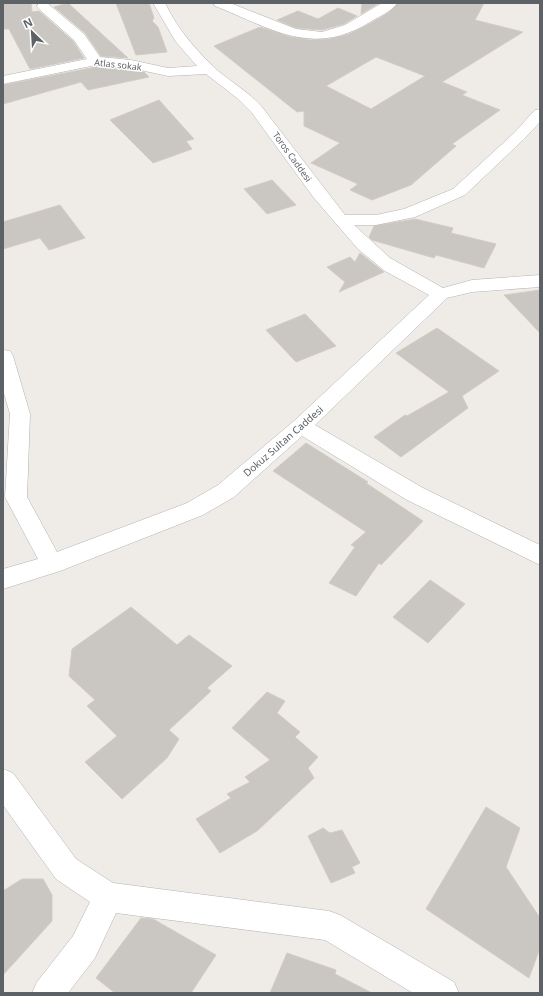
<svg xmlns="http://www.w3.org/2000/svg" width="543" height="996" viewBox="0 0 543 996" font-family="'Noto Sans',sans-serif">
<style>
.building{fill:#cac6c2;stroke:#d4ccc4;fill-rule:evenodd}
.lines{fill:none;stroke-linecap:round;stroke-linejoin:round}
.minor-casing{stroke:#b1b4b8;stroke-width:1}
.minor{fill:#fff;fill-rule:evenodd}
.labels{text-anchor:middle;stroke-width:3;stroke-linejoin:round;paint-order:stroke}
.far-street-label{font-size:9px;fill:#5d6266;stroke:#fff}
.street-label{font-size:10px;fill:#5d6266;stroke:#fff}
</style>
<rect width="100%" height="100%" fill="#efebe6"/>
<g class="building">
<polygon points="3,3 31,3 32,12 39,11 73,41 84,58 30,69 9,29 3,29"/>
<polygon points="68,3 128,58 101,56 85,33 54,7"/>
<polygon points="116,3 149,3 154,18 152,21 158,27 167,52 136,55"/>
<polygon points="362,3 379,3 361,14"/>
<path d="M398 3H484L475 20 523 32 442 82 467 92 462 95 500 110 452 144 456 146 411 185 372 200 350 190 358 184 311 163 340 143 304 126V111L297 112 214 46 260 27 291 37 310 40 329 39 349 34 371 23 389 12ZM376 57 425 76 371 109 326 86Z"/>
<polygon points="338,8 357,16 344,24 322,30 296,28 277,20 298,11 318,19"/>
<polygon points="96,67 131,69 144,72 149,77 88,90 81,82 3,104 3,85"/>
<polygon points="159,100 194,139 186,141 192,149 153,163 110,120"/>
<polygon points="272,180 296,205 267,214 244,189"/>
<polygon points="60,205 85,238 49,250 40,238 3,249 3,222"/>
<polygon points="415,219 453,228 451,233 496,244 484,268 436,255 434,258 372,240 369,237 374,226"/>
<polygon points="360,253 384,272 339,292 345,282 327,267 350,257 355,262"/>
<polygon points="540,290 540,333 504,295"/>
<polygon points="305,314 336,346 296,362 266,330"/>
<polygon points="437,328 499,371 462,396 468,408 401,457 374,437 405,415 407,416 449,392 396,353"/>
<polygon points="306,443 368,482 366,483 423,521 381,565 379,563 356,596 329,583 355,547 351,545 366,532 273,471"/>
<polygon points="430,580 465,604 428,643 393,617"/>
<polygon points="131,607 177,645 189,635 232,666 207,688 211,691 169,730 179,739 167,758 122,799 85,762 117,736 87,706 95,700 69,676 72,649"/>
<polygon points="267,692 285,701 277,713 300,732 295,737 318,757 308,768 314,778 257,831 220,853 196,819 231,798 227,794 250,782 245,777 270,760 232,728"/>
<polygon points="486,807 520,828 506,867 540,918 540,948 529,978 426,909"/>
<polygon points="323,828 330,833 342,830 360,863 352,867 355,873 331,883 308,836"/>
<polygon points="22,879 43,879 52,895 52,921 3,975 3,891"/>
<polygon points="141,918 153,919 216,955 191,993 115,993 96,978"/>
<polygon points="287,953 336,970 335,974 372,993 270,993"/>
</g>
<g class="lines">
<g class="minor-casing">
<g id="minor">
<path d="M39 3H47L84 34 100 57 131 60 168 68 197 66 176 42 153 3H165C178 30 196 50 217 70 232 83 249 92 262 107L345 215H376L404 209 453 189 514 133 535 110 540 109V122L524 139 465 195 415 217 376 225H354L390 258 443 288 472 280 540 275V287L472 292 447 298 315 425 423 488 540 545V565L407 500 302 436 234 497 203 515 60 571 3 589V569L38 559 5 497 10 414 3 390V350L10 351 13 356 30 414 27 497 57 552 187 503 218 485 294 421 429 295 385 271 358 249 314 198 252 113 237 98 206 74 168 76 131 68 96 65 3 84V76L87 59 74 40 39 9 37 6Z"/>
<path d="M213 3H230L296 29 322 32 345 25 382 3H397C392 11 378 17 370 22 311 58 271 28 215 6Z"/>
<polygon points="3,769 13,773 76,859 113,883 329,911 340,915 454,982 459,993 413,993 325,940 116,913 95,958 68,993 32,993 37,982 73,936 90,902 56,879 3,805"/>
</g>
</g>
<use href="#minor" class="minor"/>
</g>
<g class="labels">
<g class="far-street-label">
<text transform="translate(118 65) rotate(6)" y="3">Atlas sokak</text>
<text transform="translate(292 157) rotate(54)" y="3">Toros Caddesi</text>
</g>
<g class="street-label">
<text transform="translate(283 441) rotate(-41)" y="4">Dokuz Sultan Caddesi</text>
</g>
</g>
<rect width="543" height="996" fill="none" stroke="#5d6266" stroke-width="8"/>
<g transform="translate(32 32) rotate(335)" stroke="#ffffff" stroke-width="3" paint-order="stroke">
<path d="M0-3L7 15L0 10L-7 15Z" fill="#5d6266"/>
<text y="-6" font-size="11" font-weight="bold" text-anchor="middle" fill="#5d6266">N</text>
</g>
</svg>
